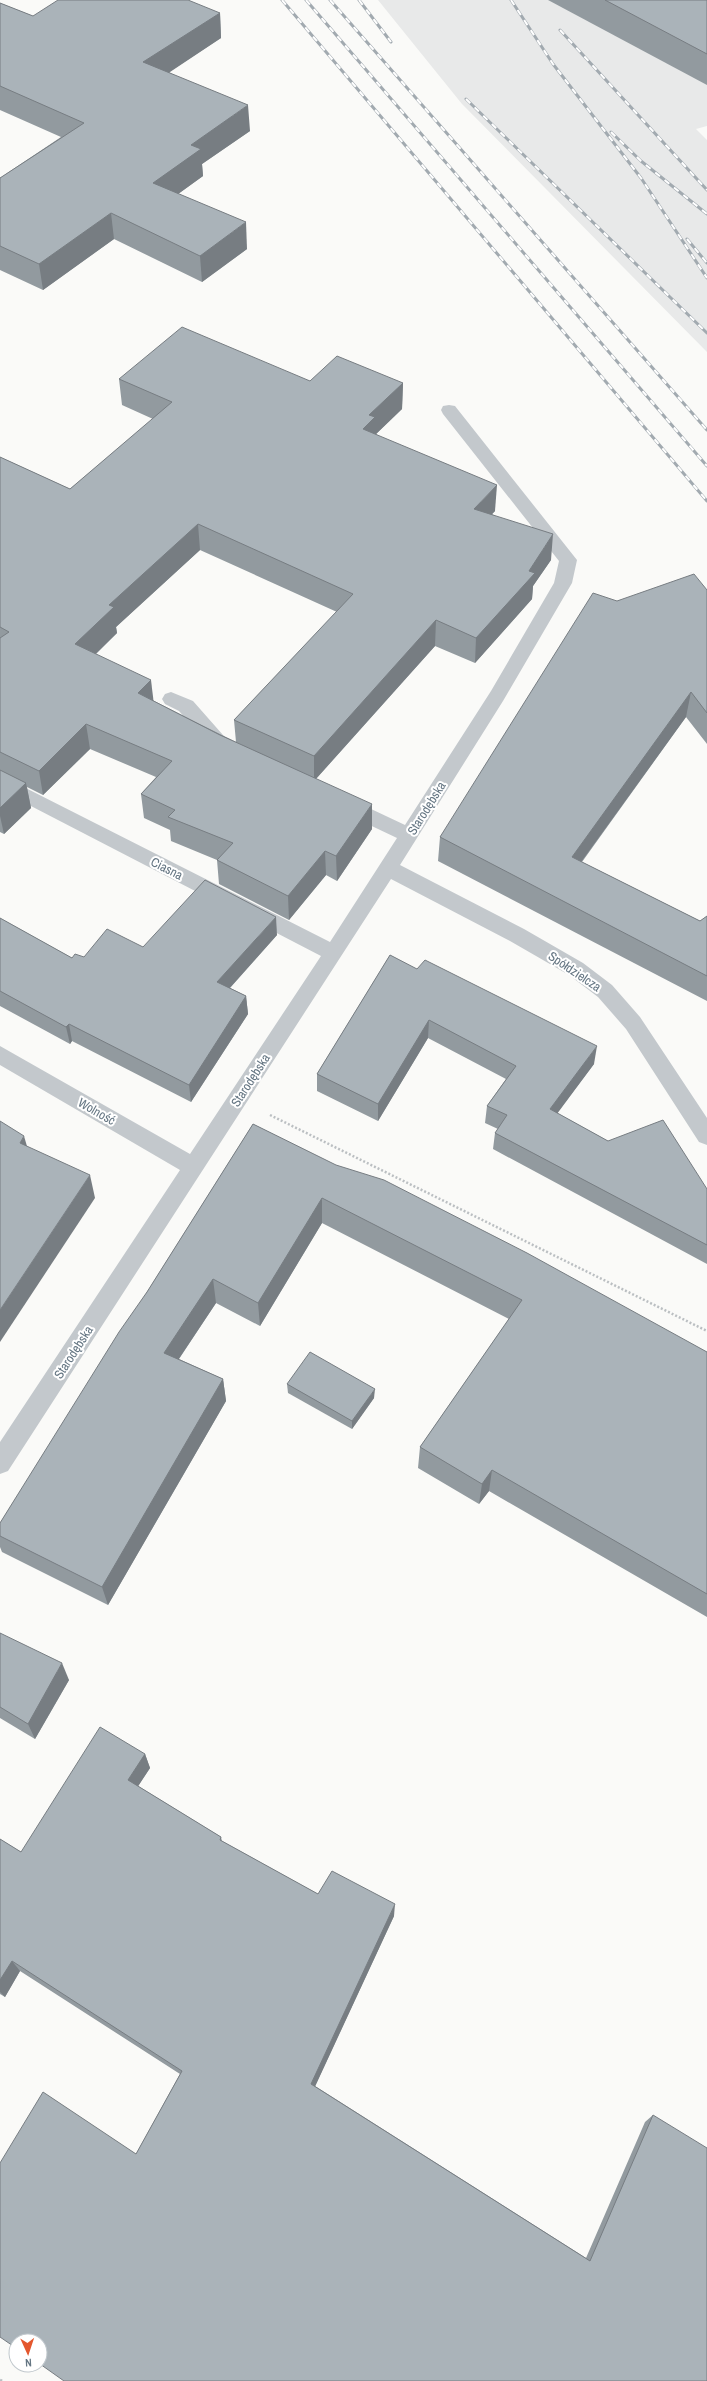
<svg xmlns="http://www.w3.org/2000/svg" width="707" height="2381" viewBox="0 0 707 2381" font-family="'Archivo Narrow',sans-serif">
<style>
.built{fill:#e8e9e9}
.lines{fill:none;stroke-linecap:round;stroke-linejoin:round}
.path-far1{stroke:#bbbfc2;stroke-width:2.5;stroke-dasharray:2 2;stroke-linecap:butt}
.path{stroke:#bbbfc2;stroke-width:3;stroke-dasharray:2.5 2.5;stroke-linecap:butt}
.minor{fill:#c3c8cc;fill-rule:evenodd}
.rail-casing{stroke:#a2aab0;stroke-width:3}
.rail{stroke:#fff;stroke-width:2;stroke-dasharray:6;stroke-linecap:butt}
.wall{fill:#929a9f;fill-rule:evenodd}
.shaded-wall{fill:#777d82}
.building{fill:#aab3b9;stroke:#777d82}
.labels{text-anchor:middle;stroke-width:4;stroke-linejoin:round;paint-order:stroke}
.street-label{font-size:13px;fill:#657683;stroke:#fff}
</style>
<rect width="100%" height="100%" fill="#fafaf8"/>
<polygon class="built" points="378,0 707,0 707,126 696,129 707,140 707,352 462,104"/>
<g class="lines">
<polyline class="path-far1" points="270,1115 707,1331"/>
<polyline class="path" points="0,2380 2,2381"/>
<g class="minor">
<polygon points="449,405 455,406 577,560 572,583 503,701 400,865 524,929 583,963 612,985 640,1017 707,1118 707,1145 699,1142 626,1029 598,997 569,975 510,941 391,879 8,1471 0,1474 0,1442 180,1170 0,1065 0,1046 190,1154 321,956 0,790 0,775 330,942 397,838 338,810 335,805 338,800 345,798 352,800 405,825 491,691 554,583 559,561 443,414 441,410 443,406"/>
<polygon points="171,692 193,701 230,743 232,748 230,753 223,755 216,753 179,711 165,704 162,699 165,694"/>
</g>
<g class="rail-casing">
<g id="rail">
<polyline points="282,0 707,501"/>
<polyline points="306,0 707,466"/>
<polyline points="330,0 707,430"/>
<polyline points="359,0 391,42"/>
<polyline points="511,0 553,64 641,178 707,278"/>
<polyline points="560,30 707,190"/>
<polyline points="466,99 707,333"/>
<polyline points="611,132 641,161 707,214"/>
<polyline points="687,239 707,263"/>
</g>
</g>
<use href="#rail" class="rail"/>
</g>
<g class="wall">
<polygon points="548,0 707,0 707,85"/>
<polygon points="0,3 33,16 220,13 221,38 169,72 250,131 202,164 203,176 178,194 247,249 202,282 114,239 43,290 0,270 0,178 61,137 0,110"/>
<path d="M119 379 310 381 403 383 402 409 376 434 495 511 492 514 551 560 533 586 532 599 475 663 435 646 316 779 372 829 337 881 326 875 289 920 219 884 217 860 171 841 170 830 144 818 141 794 156 777 90 749 43 795 27 787 31 808 4 834 0 832V457L70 489 153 419 122 405ZM200 550 337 612 234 720 236 742 154 701 96 654 117 633 116 627Z"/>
<polygon points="707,590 707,744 686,717 582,862 700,921 707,916 707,1001 438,861 440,837 617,601"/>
<polygon points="0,918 72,958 84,957 143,947 277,935 230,988 246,996 248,1014 191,1102 72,1041 70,1044 0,1006"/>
<polygon points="390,955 594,1064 557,1113 608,1141 707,1189 707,1264 493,1149 495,1133 498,1129 485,1123 487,1106 506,1079 428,1038 378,1121 317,1091 317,1074"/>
<polygon points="253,1124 707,1352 707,1617 489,1491 479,1504 418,1468 420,1447 509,1319 322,1223 260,1326 216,1303 179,1359 223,1379 226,1401 108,1605 2,1552 0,1547 0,1523 147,1292"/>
<polygon points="287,1384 374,1398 352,1429 288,1393"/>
<polygon points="0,1633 69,1680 35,1739 0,1718"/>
<polygon points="145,1754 150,1768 138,1786 221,1837 222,1841 318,1894 394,1916 315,2086 586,2258 645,2122 653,2115 707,2381 136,2154 180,2074 20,1971 5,1997 0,1994 0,1839 21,1852"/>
</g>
<g class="shaded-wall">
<polygon points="220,13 221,38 146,88 143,62"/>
<polygon points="248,105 250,131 202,164 203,176 156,210 153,183 191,145"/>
<polygon points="111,213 114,239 43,290 39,264"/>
<polygon points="246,222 247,249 202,282 200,256"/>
<polygon points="403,383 402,409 375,435 363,429 369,415"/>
<polygon points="497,485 495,511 472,535 474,509"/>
<polygon points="198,524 200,550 116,627 117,633 79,670 75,644 109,605"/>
<polygon points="553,534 551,560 533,586 532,599 475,663 476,638 529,571"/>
<polygon points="436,620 435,646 314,781 314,756"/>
<polygon points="151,680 154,705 138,693"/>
<polygon points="691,692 686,717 568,880 572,857"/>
<polygon points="86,724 90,749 43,795 39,771"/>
<polygon points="26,783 31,808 4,834 0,816 0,808"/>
<polygon points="372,804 372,829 337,881 336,856"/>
<polygon points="325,851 326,875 289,920 288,896"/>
<polygon points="276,917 277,935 219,1000 217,982"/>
<polygon points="246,996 248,1014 191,1102 189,1085"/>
<polygon points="429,1020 428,1038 378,1121 378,1104"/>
<polygon points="69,1024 72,1041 70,1044 66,1027"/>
<polygon points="597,1046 594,1064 548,1126 550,1109"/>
<polygon points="24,1136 31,1160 20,1143"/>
<polygon points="90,1175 95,1198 0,1342 0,1310"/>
<polygon points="322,1198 322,1223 260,1326 258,1303"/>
<polygon points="213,1279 216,1303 168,1375 164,1353"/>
<polygon points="223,1379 226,1401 108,1605 102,1587"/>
<polygon points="375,1389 374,1398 352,1429 352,1421"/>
<polygon points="492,1470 489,1491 479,1504 482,1484"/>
<polygon points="62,1663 69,1680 35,1739 28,1724"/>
<polygon points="145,1754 150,1768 133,1794 128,1780"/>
<polygon points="395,1904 394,1916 313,2091 311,2084"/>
<polygon points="12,1961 20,1971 5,1997 0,1992 0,1980"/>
</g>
<g class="building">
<polygon points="58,0 188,0 220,13 143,62 248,105 191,145 201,149 153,183 246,222 200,256 111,213 39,264 0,246 0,178 84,123 0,86 0,3 33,16"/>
<polygon points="605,0 707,0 707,54"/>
<polygon points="182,327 310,381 337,356 403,383 369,415 375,417 363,429 497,485 474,509 553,534 529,571 535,573 476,638 436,620 314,756 234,720 353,594 198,524 109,605 114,607 75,644 151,680 138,693 220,735 372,804 336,856 325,851 288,896 217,860 233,843 168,817 175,810 141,794 172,761 86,724 39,771 0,752 0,638 9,632 0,627 0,457 70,489 172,402 119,379"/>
<polygon points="694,574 707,590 707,713 691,692 572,857 700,921 707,916 707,976 440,837 593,593 617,601"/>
<polygon points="0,770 26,783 0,808"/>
<polygon points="205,880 276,917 217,982 246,996 189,1085 69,1024 66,1027 0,991 0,918 72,958 75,954 84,957 107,929 143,947"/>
<polygon points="390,955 417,969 425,960 597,1046 550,1109 608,1141 663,1120 707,1189 707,1245 495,1133 507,1115 487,1106 516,1066 429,1020 378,1104 317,1074"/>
<polygon points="0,1121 24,1136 20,1143 90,1175 0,1310"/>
<polygon points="253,1124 336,1165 384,1180 429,1203 527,1253 707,1352 707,1594 492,1470 482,1484 420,1447 522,1300 322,1198 258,1303 213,1279 164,1353 223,1379 102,1587 0,1536 0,1523 119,1332 147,1292"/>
<polygon points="310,1352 375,1389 352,1421 287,1384"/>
<polygon points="0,1633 62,1663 28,1724 0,1707"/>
<polygon points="100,1727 145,1754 128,1780 221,1837 220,1840 318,1894 332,1871 395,1904 311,2084 590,2261 653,2115 707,2148 707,2381 64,2381 40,2364 40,2341 16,2341 16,2348 0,2337 0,2163 43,2092 136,2154 182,2071 12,1961 0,1980 0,1839 21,1852"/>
</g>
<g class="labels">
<g class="street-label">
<text transform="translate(426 808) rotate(-58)" y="5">Starodębska</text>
<text transform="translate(167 868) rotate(27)" y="5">Ciasna</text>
<text transform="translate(575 971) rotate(34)" y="5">Spółdzielcza</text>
<text transform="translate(250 1080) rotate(-57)" y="5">Starodębska</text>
<text transform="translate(97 1111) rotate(30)" y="5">Wolność</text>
<text transform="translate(73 1352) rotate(-57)" y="5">Starodębska</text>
</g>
</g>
<g transform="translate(28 2353) rotate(177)"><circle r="19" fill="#ffffff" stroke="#c1c8cd"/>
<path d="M0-3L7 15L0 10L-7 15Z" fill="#e4572e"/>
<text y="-6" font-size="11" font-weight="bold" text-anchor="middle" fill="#657683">N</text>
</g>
</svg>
